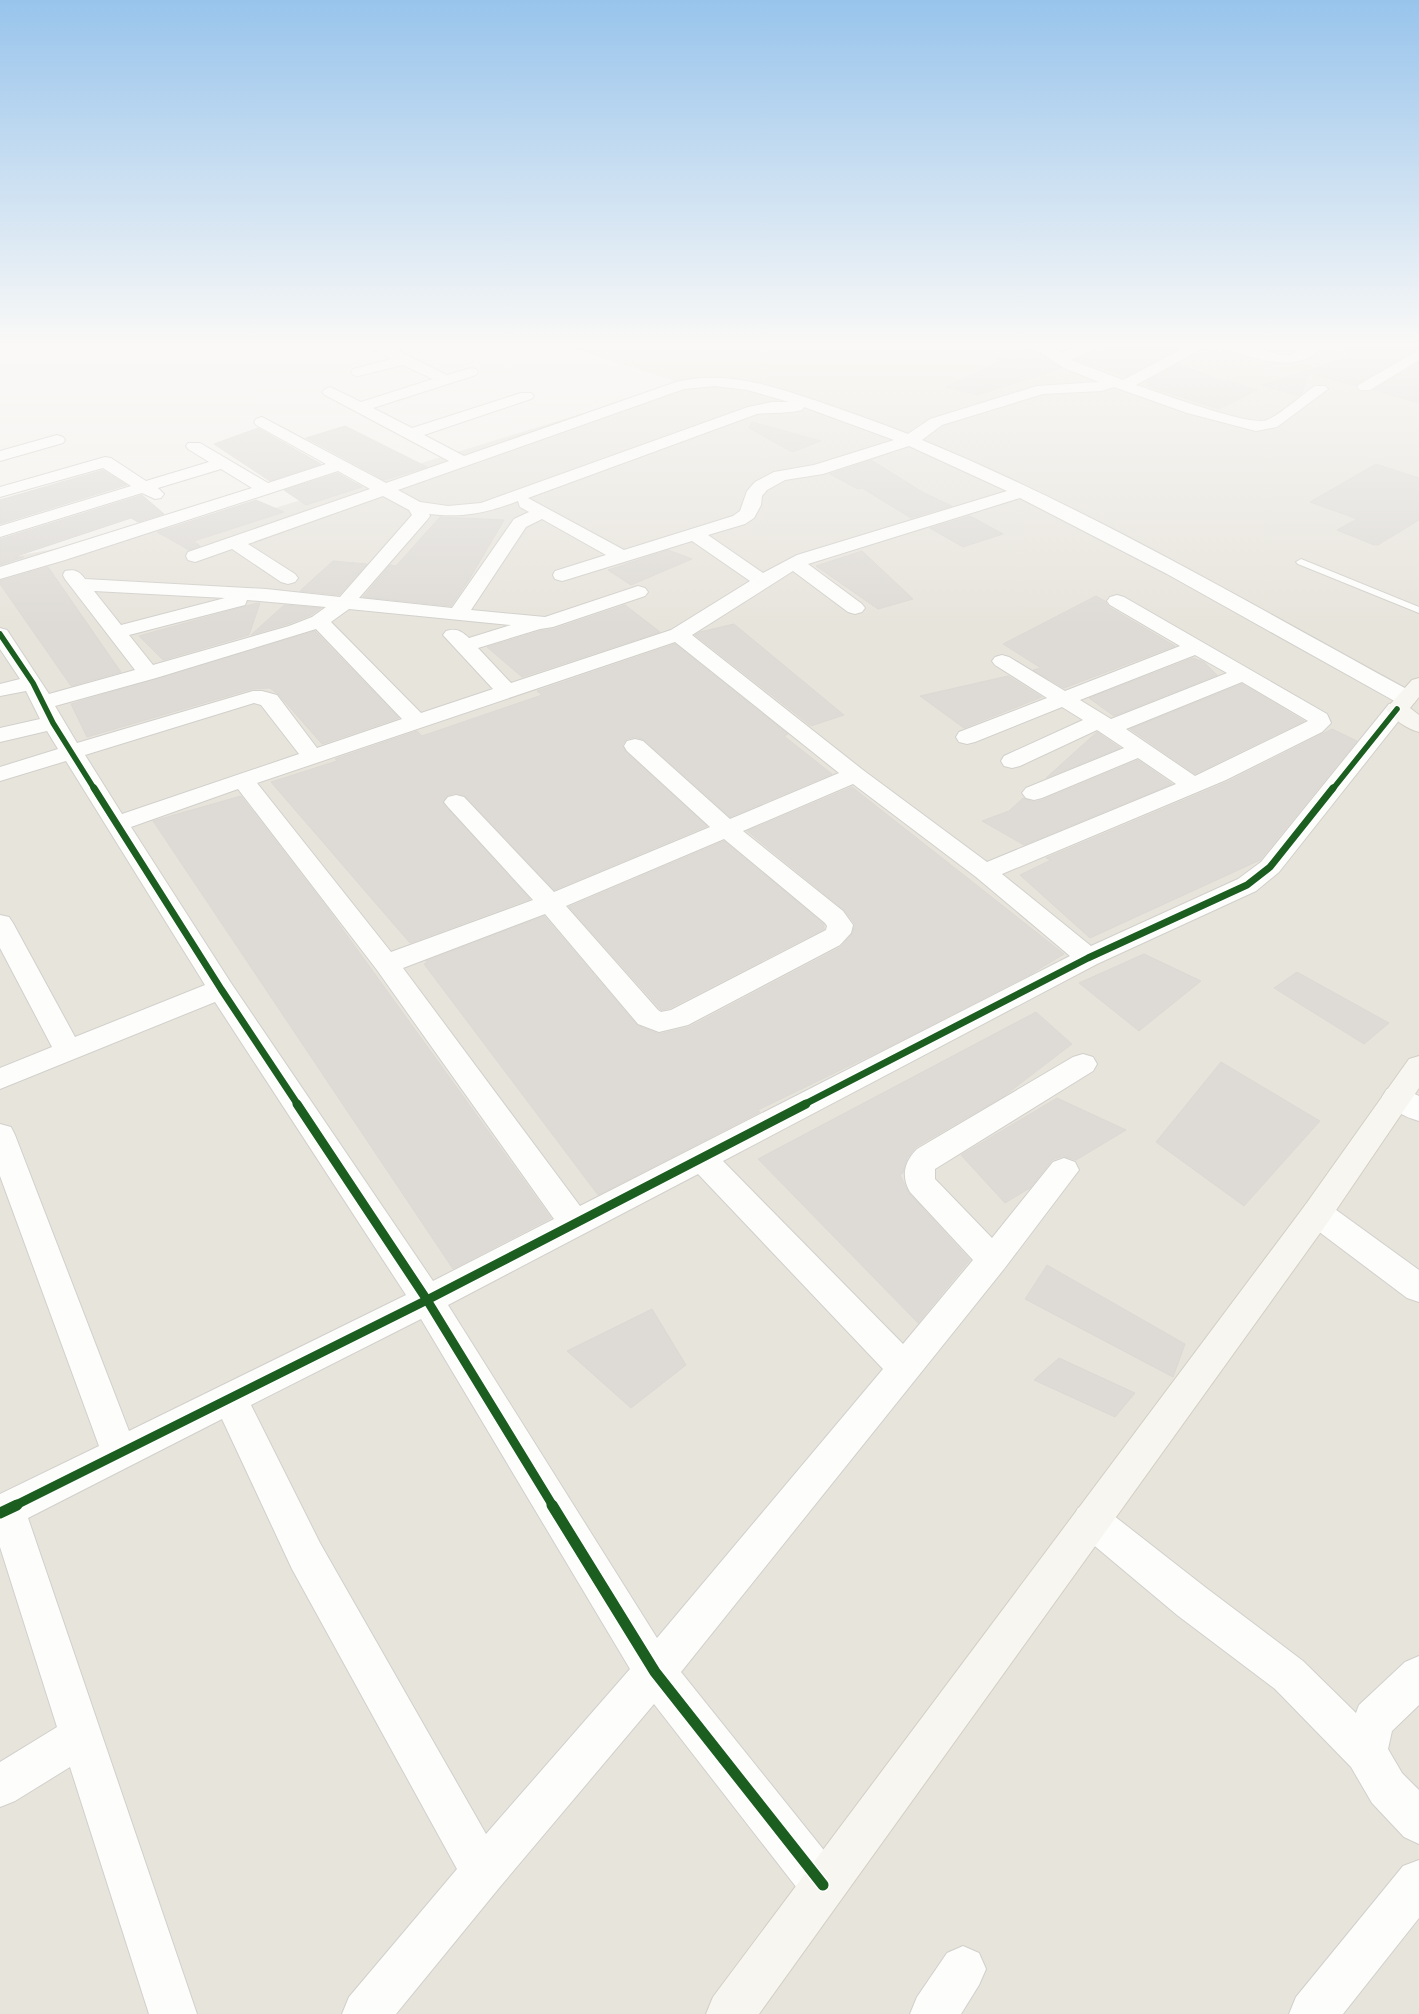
<svg xmlns="http://www.w3.org/2000/svg" width="1419" height="2014" viewBox="0 0 1419 2014" font-family="Rubik,sans-serif">
<style>
.residential{fill:#e7e4dc}
.building{fill:#dedbd6;stroke:#dcd9d4}
.lines{fill:none;stroke-linecap:round;stroke-linejoin:round}
.service-casing{stroke:#d2d0cb;stroke-width:2}
.minor-casing{stroke:#d2d0cb;stroke-width:2}
.secondary-casing{stroke:#d3cfc5;stroke-width:2}
.service{fill:#fdfdfc;fill-rule:evenodd}
.minor{fill:#fdfdfc;fill-rule:evenodd}
.secondary{fill:#f7f6f1;fill-rule:evenodd}
.cycleway-far3-casing{stroke:#fff;stroke-width:8}
.cycleway-far2-casing{stroke:#fff;stroke-width:10}
.cycleway-far1-casing{stroke:#fff;stroke-width:12}
.cycleway-casing{stroke:#fff;stroke-width:14}
.cycleway-far3{stroke:#1b5e20;stroke-width:5.5}
.cycleway-far2{stroke:#1b5e20;stroke-width:7}
.cycleway-far1{stroke:#1b5e20;stroke-width:9}
.cycleway{stroke:#1b5e20;stroke-width:11}
</style>
<rect width="100%" height="100%" fill="#f4f2ee"/>
<polygon class="residential" points="560,344 1419,344 1419,2014 0,2014 0,559 275,508 681,383"/>
<g class="building">
<polygon points="1102,344 1187,344 1127,376 1076,360 1099,349"/>
<polygon points="1332,344 1419,344 1419,348 1356,386 1309,373 1302,393 1299,396 1262,385 1355,356"/>
<polygon points="1021,347 1040,354 1061,368 978,395 946,387 1000,361 992,358"/>
<polygon points="1419,362 1419,403 1373,390"/>
<polygon points="1178,364 1225,382 1227,380 1257,390 1219,409 1147,386 1152,384 1146,382"/>
<polygon points="752,422 821,441 792,452 749,428"/>
<polygon points="345,426 427,467 384,480 306,438"/>
<polygon points="258,428 321,464 270,481 214,444"/>
<polygon points="871,460 924,493 952,506 911,518 862,488 858,489 830,474"/>
<polygon points="1376,464 1419,478 1419,520 1378,545 1374,545 1337,530 1357,519 1310,502"/>
<polygon points="103,470 127,485 0,524 0,500"/>
<polygon points="338,473 362,487 306,505 284,490"/>
<polygon points="142,495 164,514 138,522 131,518 14,557 24,557 0,565 0,539"/>
<polygon points="256,500 284,512 194,541 200,546 189,550 157,532"/>
<polygon points="970,516 1003,534 963,547 930,528"/>
<polygon points="440,517 504,520 470,578 451,606 363,597 390,565 396,566"/>
<polygon points="668,550 692,559 631,585 608,570"/>
<polygon points="862,551 913,599 878,609 816,566"/>
<polygon points="333,561 367,564 339,595 300,591"/>
<polygon points="48,567 107,652 121,672 71,686 0,584 0,581"/>
<polygon points="1096,596 1105,601 1109,607 1175,646 1064,688 1033,670 1041,668 1003,644"/>
<polygon points="257,603 260,603 249,635 163,660 139,636"/>
<polygon points="284,605 321,608 311,615 288,624 251,635"/>
<polygon points="625,605 660,632 522,677 487,647 540,631 554,629"/>
<polygon points="734,624 844,715 811,726 695,635 700,632"/>
<polygon points="315,631 399,718 322,744 278,694 270,688 252,689 87,737 71,704"/>
<polygon points="675,644 788,734 784,736 832,774 730,817 644,740 635,737 627,739 622,745 626,752 707,826 554,890 465,796 456,793 448,795 443,803 530,899 410,943 271,782 337,761 335,759 417,731 422,736 542,695 537,691"/>
<polygon points="1193,658 1204,662 1217,675 1114,716 1089,698"/>
<polygon points="1008,676 1042,697 964,728 920,696"/>
<polygon points="1242,684 1304,721 1195,774 1130,729"/>
<polygon points="1332,729 1357,741 1260,860 1090,938 1020,875 1051,860 1046,858 1227,782"/>
<polygon points="1097,732 1120,748 1046,778"/>
<polygon points="1138,760 1172,784 1024,845 982,821 1009,811 1023,798 1034,802 1042,800"/>
<polygon points="852,787 1064,954 1029,975 888,1047 758,1110 760,1112 598,1195 424,964 427,963 426,961 544,916 637,1025 659,1034 689,1027 841,947 852,934 855,924 844,910 747,831"/>
<polygon points="241,796 328,909 551,1218 453,1269 153,821"/>
<polygon points="724,841 824,924 824,929 670,1008 661,1010 569,907"/>
<polygon points="1144,954 1201,981 1139,1031 1079,983"/>
<polygon points="1297,972 1389,1023 1364,1044 1274,988"/>
<polygon points="1036,1012 1072,1044 1004,1096 916,1147 907,1158 903,1173 900,1175 909,1193 970,1260 918,1323 758,1159"/>
<polygon points="1221,1062 1320,1121 1244,1206 1156,1142"/>
<polygon points="1057,1098 1126,1130 1076,1160 1063,1156 1052,1160 1030,1188 1005,1203 961,1155"/>
<polygon points="1047,1265 1185,1344 1173,1377 1025,1299"/>
<polygon points="652,1309 686,1365 631,1408 567,1351"/>
<polygon points="1059,1358 1135,1393 1115,1417 1034,1380"/>
</g>
<g class="lines">
<g class="service-casing">
<polygon id="service" points="1301,559 1419,607 1419,613 1298,564 1296,562"/>
</g>
<g class="minor-casing">
<g id="minor">
<path d="M365 344H384L447 375 471 368 476 369 478 372 476 375 373 408 412 428 521 393H531L534 396 531 399 424 435 464 456 676 382C724 370 769 385 814 400 846 411 878 422 908 434L930 419 1037 386 1099 382 1064 368 1041 352 1023 347 1021 344H1046L1061 353 1080 344H1100L1098 347 1071 360 1123 380 1192 344H1211L1136 385C1158 392 1250 427 1267 420 1281 414 1302 395 1315 386H1325L1328 389 1277 427 1256 431 1187 413 1114 387 1101 391 1043 394 942 425 922 440C1092 510 1252 605 1414 693L1417 698 1414 703 1406 704 1398 703 1167 574 1020 498 808 564 862 604 865 608 862 612 855 614 848 612 793 571 692 635 863 770 987 862 1176 784 1138 758 1042 798 1034 800 1026 798 1022 793 1026 788 1124 748 1097 730 1020 766 1012 768 1004 766 1001 761 1004 756 1083 720 1062 707 975 742 967 744 959 742 956 737 959 732 1047 698 995 665 992 661 995 657 1002 655 1009 657 1065 691 1180 646 1110 605 1107 601 1110 597 1117 595 1124 597 1327 714 1331 723 1322 732 1226 780 1002 874 1091 946 1238 879 1261 862 1389 704 1397 703 1405 704 1408 709 1279 872 1256 891 1097 964 723 1161 903 1344 973 1260 910 1192C901 1176 904 1162 917 1149L1073 1057 1083 1054 1093 1057 1097 1064 1093 1071 935 1169V1179L992 1238 1053 1162 1064 1158 1075 1162 1079 1170 1004 1269 681 1672 839 1869 845 1885 839 1901 823 1907 807 1901 654 1704 499 1888 396 2014H342L349 1997 457 1869 292 1569 222 1419 28 1518 197 2014H149L70 1767 15 1801 0 1807V1762L57 1727 0 1547V1494L99 1446 0 1176V1124L11 1127 15 1135 129 1431 406 1295 215 1002 0 1089V1068L52 1047 0 948V915L9 917 13 923 75 1037 205 985 66 761 0 781V767L58 749 47 731 0 742V728L40 719 26 691 0 696V684L20 679 0 649V628L7 630 49 694 135 670 65 579 63 575 65 571C75 569 79 571 85 579L266 589 340 597 412 515 409 510 383 496 248 544 295 574 298 578 295 582 288 584 281 582 232 549 195 562 188 560 186 556 188 552 370 489 338 471 65 560 0 579V567L252 488 221 469 158 488 164 494 161 498 155 499 142 493 0 537V526L131 486 103 468 0 497V487L105 457 111 458 146 481 209 462 188 449 186 446 188 443H200L268 483 326 464 256 425 254 422 256 419 262 417 386 483 449 461 325 395 322 392 325 389 330 387 361 402 433 379 403 365 358 376 353 375 351 372 353 369 391 359ZM715 386 747 390 789 402H772L748 407 481 503 448 506 420 502 398 490 684 389ZM804 407 894 440 814 465 774 472 755 482 747 491 740 511 733 516 624 550 528 498 757 414C772 412 787 414 802 410ZM909 446 1007 491 797 555 763 573 708 535 745 524 754 518 761 505 762 496 767 490 785 480 823 474ZM518 501 520 507 529 512 514 519 452 608 359 598 427 520 430 516 429 514C462 518 487 513 518 501ZM542 519 606 555 555 571 553 575 555 579 562 581 569 579 692 541 750 581 671 630 511 683 478 648 540 629 553 627 645 596 648 592 645 588 638 586 545 617 471 610 526 527ZM94 591 225 598 121 625ZM247 600 326 607 312 617 289 626 153 665 129 635 245 605ZM349 609 511 625 469 638C461 631 457 628 446 631L443 635 493 689 421 713 331 622ZM316 629 402 719 317 748 277 695 262 691H253L77 743 55 706 156 678ZM675 642 839 773 730 819 643 741 635 739 627 741 624 746 627 751 710 827 554 892 464 797 456 795 448 797 444 802 448 807 533 900 391 952 257 783ZM1195 655 1227 673 1111 719 1080 700ZM1242 682 1308 721 1195 776 1126 729ZM254 703 261 705 299 754 122 814 85 755ZM853 784 976 877 1070 956 580 1206 403 968 545 914 638 1024 659 1032 688 1025 840 945 851 933 853 925 843 911 743 831ZM238 789 377 970 554 1219 433 1281 231 983 131 827ZM724 839 825 923 827 926 826 930 671 1010 661 1012 658 1010 566 906ZM698 1174 883 1369 657 1638 448 1305ZM421 1319 630 1669 486 1834 320 1543 251 1405Z"/>
<path d="M1216 344H1241L1284 356 1291 355 1308 344H1325C1297 379 1253 356 1218 347Z"/>
<polygon points="1419,350 1419,360 1370,390 1360,390 1357,387 1360,384"/>
<polygon points="57,435 63,437 65,440 63,443 0,461 0,451"/>
<path d="M1397 1086 1419 1096V1121C1405 1117 1390 1110 1382 1097L1387 1089Z"/>
<polygon points="1317,1201 1328,1204 1419,1270 1419,1302 1407,1298 1306,1222 1301,1213 1306,1204"/>
<polygon points="1091,1502 1104,1508 1205,1587 1303,1661 1356,1713 1359,1705 1405,1662 1419,1656 1419,1705 1392,1731 1388,1749 1402,1773 1419,1790 1419,1844 1404,1837 1372,1803 1351,1767 1275,1689 1177,1615 1078,1532 1072,1520 1078,1508"/>
<polygon points="1419,1860 1419,1918 1343,2014 1289,2014 1296,1997 1403,1866"/>
<polygon points="963,1946 979,1953 986,1969 979,1985 961,2014 910,2014 917,1997 947,1953"/>
</g>
</g>
<g class="secondary-casing">
<g id="secondary">
<path d="M1419 678V697L1410 708 1419 715V732C1407 729 1393 719 1386 709L1412 680Z"/>
<polygon points="1419,1056 1419,1088 1328,1222 759,2014 706,2014 713,1997 1306,1204 1409,1059"/>
</g>
</g>
<use href="#service" class="service"/>
<use href="#minor" class="minor"/>
<use href="#secondary" class="secondary"/>
<g class="cycleway-far3-casing">
<g id="cycleway-far3">
<polyline points="0,634 33,683 53,723 95,790"/>
<polyline points="1332,790 1397,709"/>
</g>
</g>
<g class="cycleway-far2-casing">
<g id="cycleway-far2">
<polyline points="94,788 221,989 298,1105"/>
<polyline points="803,1105 1088,958 1247,885 1270,867 1333,788"/>
</g>
</g>
<g class="cycleway-far1-casing">
<g id="cycleway-far1">
<polyline points="297,1104 427,1300 553,1506"/>
<polyline points="14,1506 427,1300 806,1104"/>
</g>
</g>
<g class="cycleway-casing">
<g id="cycleway">
<polyline points="552,1505 655,1672 823,1885"/>
<polyline points="0,1513 17,1505"/>
</g>
</g>
<use href="#cycleway-far3" class="cycleway-far3"/>
<use href="#cycleway-far2" class="cycleway-far2"/>
<use href="#cycleway-far1" class="cycleway-far1"/>
<use href="#cycleway" class="cycleway"/>
</g>
<linearGradient id="sky" x2="0" y2="1"><stop stop-color="#98c4ec"/><stop offset="0.55" stop-color="#faf9f7"/><stop offset="1" stop-color="#faf9f7" stop-opacity="0"/></linearGradient>
<rect width="1419" height="626" fill="url(#sky)"/>
</svg>
